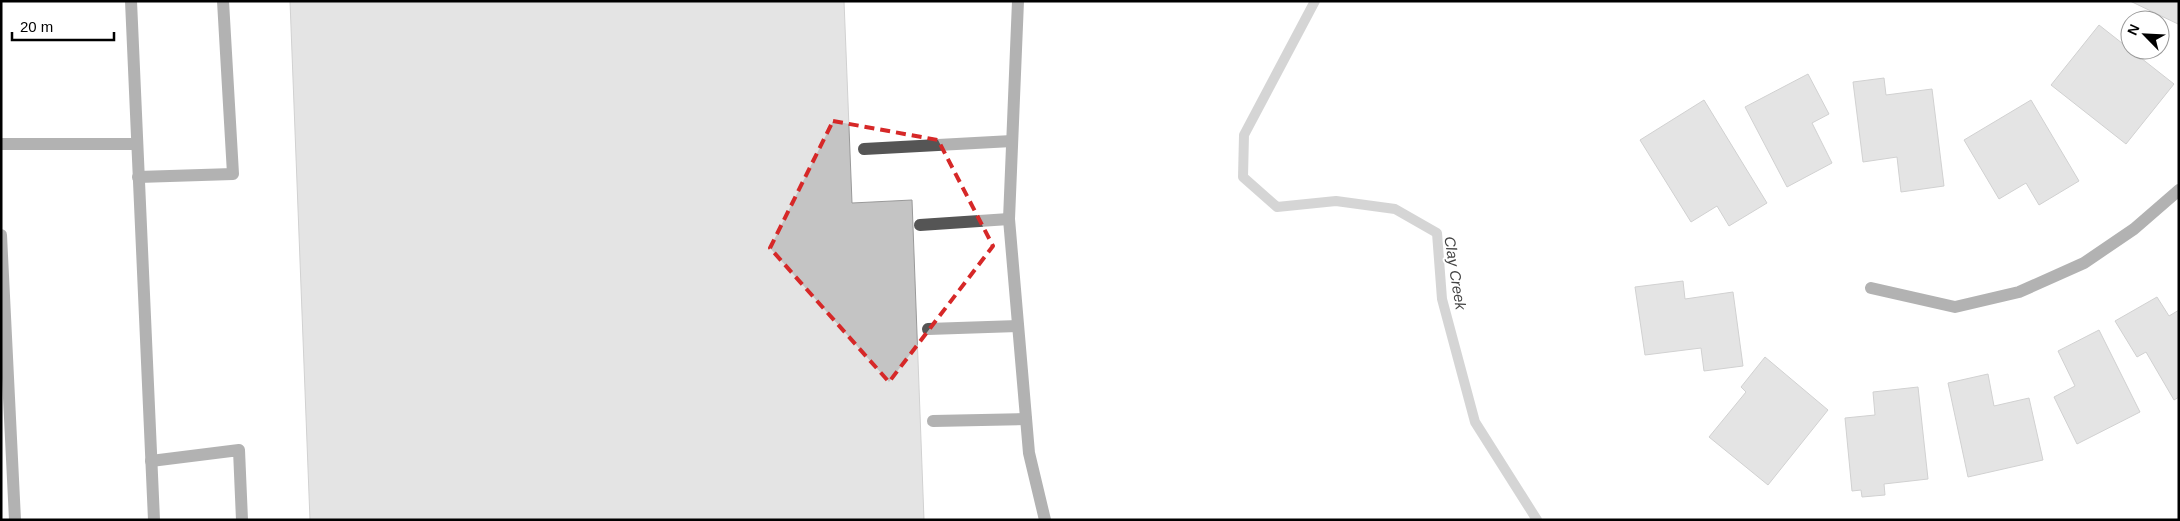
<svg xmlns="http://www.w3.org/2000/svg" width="2180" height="521" viewBox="0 0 2180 521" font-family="Arial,sans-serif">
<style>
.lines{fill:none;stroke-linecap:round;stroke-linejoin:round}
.stream{stroke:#a3a3a3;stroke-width:10}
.building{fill:#c4c4c4;stroke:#999}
.minor{stroke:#555;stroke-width:12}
.marked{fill:none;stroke:#d62828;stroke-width:4;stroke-dasharray:10 6;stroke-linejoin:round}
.labels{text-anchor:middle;stroke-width:4;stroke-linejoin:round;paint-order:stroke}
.water-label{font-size:15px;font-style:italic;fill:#444;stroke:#fff}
</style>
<rect width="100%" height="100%" fill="#fff"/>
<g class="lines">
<polyline class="stream" points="1315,1 1244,135 1243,177 1277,207 1336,201 1395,209 1437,233 1442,299 1475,422 1537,520"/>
</g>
<g class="building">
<polygon points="290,1 844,1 852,203 912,200 924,520 310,520"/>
<polygon points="2130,1 2179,1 2179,23 2178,24"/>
<polygon points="2099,25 2174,84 2126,144 2051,85"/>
<polygon points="1808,74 1829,114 1812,123 1832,163 1787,187 1745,107"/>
<polygon points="1884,78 1886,95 1932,89 1944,186 1901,192 1897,157 1863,162 1853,82"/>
<polygon points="1704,100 1767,203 1729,226 1717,206 1691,222 1640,140"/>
<polygon points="2031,100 2079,181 2039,205 2026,183 1999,199 1964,140"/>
<polygon points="1683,281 1685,299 1733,292 1743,366 1704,371 1701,348 1645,355 1635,287"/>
<polygon points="2157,297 2169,316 2179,310 2179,397 2174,400 2146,352 2137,357 2115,321"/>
<polygon points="2099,330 2140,412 2077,444 2054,397 2075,386 2058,351"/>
<polygon points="1765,357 1828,410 1768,485 1709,437 1746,392 1741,387"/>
<polygon points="1988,374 1994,406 2029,398 2043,460 1968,477 1948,383"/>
<polygon points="1918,387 1928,479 1884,484 1885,495 1862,497 1861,490 1852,491 1845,418 1875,415 1873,392"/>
</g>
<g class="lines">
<g class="minor">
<polyline points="131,1 154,520"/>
<polyline points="1018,1 1009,219 1029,453 1045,520"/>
<polyline points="1,144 137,144"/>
<polyline points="864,149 1012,141"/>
<polyline points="138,177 233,174 223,1"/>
<polyline points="920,225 1009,219"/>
<polyline points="1,235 15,520"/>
<polyline points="1871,288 1955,307 2019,292 2084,263 2134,229 2179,190"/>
<polyline points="928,329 1018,326"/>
<polyline points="933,421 1026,419"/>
<polyline points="151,461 239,450 242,520"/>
</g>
</g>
<path d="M0 0H2180V521H0ZM833 121 938 140 993 246 889 382 770 248Z" fill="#fff" fill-opacity=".55" fill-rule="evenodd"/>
<path class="marked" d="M833 121 938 140 993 246 889 382 770 248Z"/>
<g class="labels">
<g class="water-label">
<text transform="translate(1455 273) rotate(81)" y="5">Clay Creek</text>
</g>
</g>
<rect width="2180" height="521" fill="none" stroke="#000000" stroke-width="5"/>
<g transform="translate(2145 35) rotate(294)"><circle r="24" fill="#ffffff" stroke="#999999"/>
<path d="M0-4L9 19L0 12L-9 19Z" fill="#000000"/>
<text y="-8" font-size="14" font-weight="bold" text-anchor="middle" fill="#000000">N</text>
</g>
<path d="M12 32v8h102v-8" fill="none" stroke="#000000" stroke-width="2.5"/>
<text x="20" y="32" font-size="15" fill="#000000" stroke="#ffffff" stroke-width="4" paint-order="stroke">20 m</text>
</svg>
